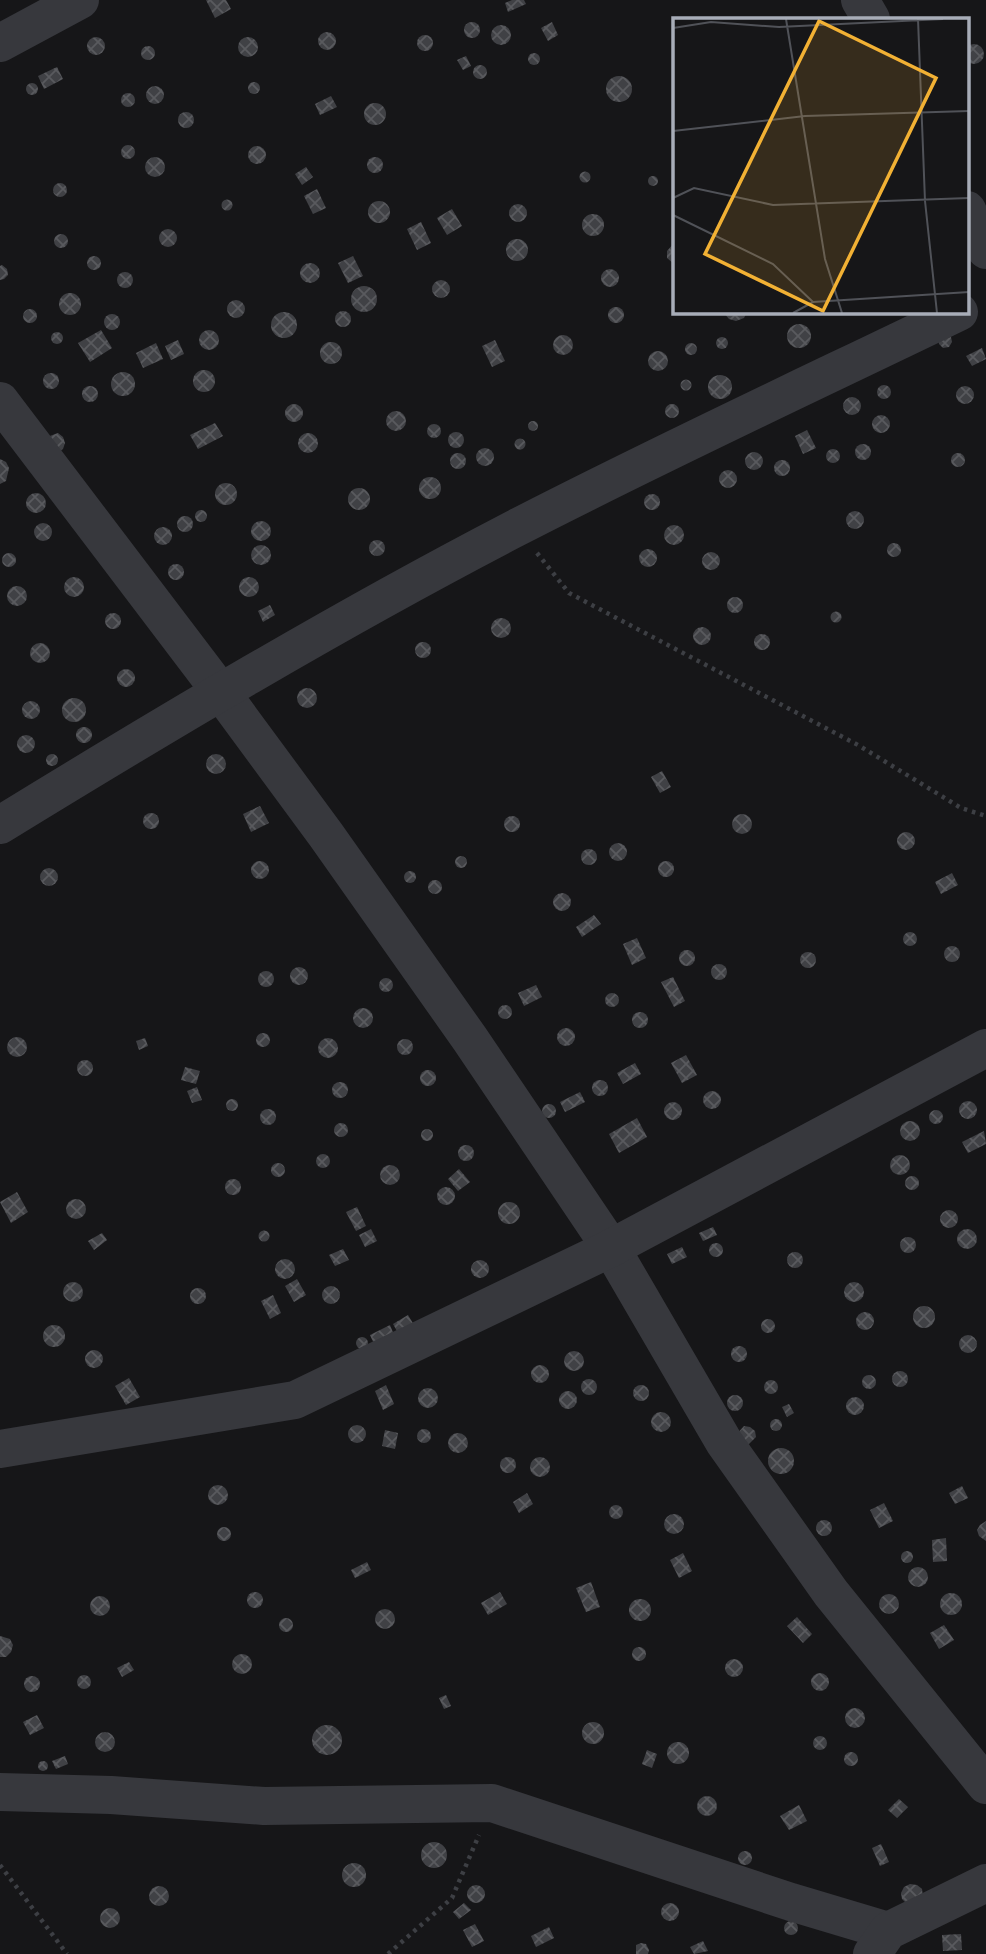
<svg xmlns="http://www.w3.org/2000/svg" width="986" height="1954" viewBox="0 0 986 1954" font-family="Quicksand,sans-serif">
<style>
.building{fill:url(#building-cross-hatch)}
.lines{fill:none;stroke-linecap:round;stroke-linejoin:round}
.path{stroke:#3d3f44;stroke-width:4.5;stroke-dasharray:3.5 5;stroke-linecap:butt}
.minor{stroke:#37383d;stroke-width:38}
.inset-road{fill:none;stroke:#505258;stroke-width:2}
.view{fill:#f2b134;fill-opacity:0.15;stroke:#f2b134;stroke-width:3.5}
.inset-edge{fill:none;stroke:#a8adb8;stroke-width:3.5}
</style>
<defs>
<pattern id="building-cross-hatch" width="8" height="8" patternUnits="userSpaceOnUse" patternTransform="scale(1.75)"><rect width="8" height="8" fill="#404145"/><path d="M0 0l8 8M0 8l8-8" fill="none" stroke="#595a5e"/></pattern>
</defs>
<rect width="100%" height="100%" fill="#161618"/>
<g class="building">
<polygon points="206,0 226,0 231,9 215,18"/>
<polygon points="512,0 524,0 526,4 508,12 505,3"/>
<circle cx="472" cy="30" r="8"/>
<polygon points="552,22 558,35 548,41 541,28"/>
<circle cx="501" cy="35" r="10"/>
<circle cx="327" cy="41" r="9"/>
<circle cx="425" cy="43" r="8"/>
<circle cx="96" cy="46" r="9"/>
<circle cx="248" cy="47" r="10"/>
<circle cx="974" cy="54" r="10"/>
<circle cx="148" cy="53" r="7"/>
<circle cx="534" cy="59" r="6"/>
<polygon points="466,56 471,66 463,70 457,60"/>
<circle cx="480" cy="72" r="7"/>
<polygon points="57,67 63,79 44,89 38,76"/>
<circle cx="619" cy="89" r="13"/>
<circle cx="254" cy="88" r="6"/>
<circle cx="32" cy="89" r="6"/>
<circle cx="155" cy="95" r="9"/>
<circle cx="128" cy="100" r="7"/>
<polygon points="331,96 337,107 320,115 315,104"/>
<circle cx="375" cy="114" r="11"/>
<circle cx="186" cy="120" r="8"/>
<circle cx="128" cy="152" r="7"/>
<circle cx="257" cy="155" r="9"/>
<circle cx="375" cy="165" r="8"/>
<circle cx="155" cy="167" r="10"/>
<polygon points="306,167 313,177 302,185 295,174"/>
<circle cx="585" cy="177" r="5.5"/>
<circle cx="653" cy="181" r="5"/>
<circle cx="60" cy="190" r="7"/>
<polygon points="317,189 326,208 313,214 304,196"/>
<circle cx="227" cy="205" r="5.5"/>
<circle cx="379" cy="212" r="11"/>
<circle cx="518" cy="213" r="9"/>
<polygon points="452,209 462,226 447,235 437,218"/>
<circle cx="593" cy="225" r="11"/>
<polygon points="421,222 431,243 417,250 407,229"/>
<circle cx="168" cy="238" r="9"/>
<circle cx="61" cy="241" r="7"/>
<circle cx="517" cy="250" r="11"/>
<polygon points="674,243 674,264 667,258 667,251"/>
<circle cx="94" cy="263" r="7"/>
<polygon points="353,256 363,276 348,283 338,263"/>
<circle cx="310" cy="273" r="10"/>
<polygon points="2,265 7,269 8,275 4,279 0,280 0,266"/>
<circle cx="610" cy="278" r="9"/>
<circle cx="125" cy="280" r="8"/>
<circle cx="441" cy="289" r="9"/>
<circle cx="364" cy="299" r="13"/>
<circle cx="70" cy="304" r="11"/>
<circle cx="236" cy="309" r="9"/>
<circle cx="616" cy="315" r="8"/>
<circle cx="30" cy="316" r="7"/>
<circle cx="343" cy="319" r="8"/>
<circle cx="284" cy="325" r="13"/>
<polygon points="723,312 747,312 744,318 736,321 729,319"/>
<circle cx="112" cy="322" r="8"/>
<circle cx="799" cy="336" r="12"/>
<circle cx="209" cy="340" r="10"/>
<polygon points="101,330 112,348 90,362 78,343"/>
<circle cx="57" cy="338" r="6"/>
<circle cx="563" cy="345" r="10"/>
<polygon points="951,337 952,342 949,347 943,348 939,344 938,339"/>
<circle cx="722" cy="343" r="6"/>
<polygon points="178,340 184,354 171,360 165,346"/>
<polygon points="495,340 505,361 492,367 482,346"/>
<circle cx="331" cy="353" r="11"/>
<circle cx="691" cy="349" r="6"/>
<polygon points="156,343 163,359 143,368 136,353"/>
<polygon points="982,348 986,359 972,366 966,356"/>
<circle cx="658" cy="361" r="10"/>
<circle cx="204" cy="381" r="11"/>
<circle cx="123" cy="384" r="12"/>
<circle cx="51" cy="381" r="8"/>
<circle cx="720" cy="387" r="12"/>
<circle cx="686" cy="385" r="5.5"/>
<circle cx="884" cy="392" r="7"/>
<circle cx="90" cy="394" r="8"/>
<circle cx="965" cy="395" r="9"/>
<circle cx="852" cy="406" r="9"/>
<circle cx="672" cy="411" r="7"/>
<circle cx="294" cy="413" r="9"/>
<circle cx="396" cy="421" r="10"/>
<circle cx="881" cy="424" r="9"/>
<circle cx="533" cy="426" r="5"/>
<polygon points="215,423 223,436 198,449 190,435"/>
<circle cx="434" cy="431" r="7"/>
<polygon points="807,430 816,448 803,454 795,436"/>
<circle cx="456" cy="440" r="8"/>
<polygon points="58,433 63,437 65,443 63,449 59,452 47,437"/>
<circle cx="308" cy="443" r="10"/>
<circle cx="520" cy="444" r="5.5"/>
<circle cx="863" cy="452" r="8"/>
<circle cx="485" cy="457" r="9"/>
<circle cx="833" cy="456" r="7"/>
<circle cx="754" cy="461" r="9"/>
<circle cx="958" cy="460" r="7"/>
<circle cx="458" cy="461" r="8"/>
<polygon points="0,459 6,462 9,468 6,481 0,484"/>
<circle cx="782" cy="468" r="8"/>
<circle cx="728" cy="479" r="9"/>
<circle cx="430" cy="488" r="11"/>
<circle cx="226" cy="494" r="11"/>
<circle cx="359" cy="499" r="11"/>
<circle cx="36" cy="503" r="10"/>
<circle cx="652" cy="502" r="8"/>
<circle cx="201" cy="516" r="6"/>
<circle cx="855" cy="520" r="9"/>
<circle cx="185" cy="524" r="8"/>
<circle cx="261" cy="531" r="10"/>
<circle cx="43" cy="532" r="9"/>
<circle cx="674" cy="535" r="10"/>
<circle cx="163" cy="536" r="9"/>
<circle cx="377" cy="548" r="8"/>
<circle cx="894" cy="550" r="7"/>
<circle cx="261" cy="555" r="10"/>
<circle cx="648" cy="558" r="9"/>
<circle cx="711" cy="561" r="9"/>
<circle cx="9" cy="560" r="7"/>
<circle cx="176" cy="572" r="8"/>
<circle cx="249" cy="587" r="10"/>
<circle cx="74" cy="587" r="10"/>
<circle cx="17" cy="596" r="10"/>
<circle cx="735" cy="605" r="8"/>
<polygon points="270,605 275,615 263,622 258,611"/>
<circle cx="836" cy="617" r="5.5"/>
<circle cx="113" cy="621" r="8"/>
<circle cx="501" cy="628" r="10"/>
<circle cx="702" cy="636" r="9"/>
<circle cx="762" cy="642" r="8"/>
<circle cx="423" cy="650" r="8"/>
<circle cx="40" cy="653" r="10"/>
<circle cx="126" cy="678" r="9"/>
<circle cx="307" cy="698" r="10"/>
<circle cx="74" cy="710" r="12"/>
<circle cx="31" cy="710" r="9"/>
<circle cx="84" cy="735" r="8"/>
<circle cx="26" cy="744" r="9"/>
<circle cx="52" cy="760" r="6"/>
<circle cx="216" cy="764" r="10"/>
<polygon points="662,771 671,787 660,793 651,777"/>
<polygon points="260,806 269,823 251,832 243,814"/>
<circle cx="151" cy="821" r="8"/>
<circle cx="742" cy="824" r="10"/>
<circle cx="512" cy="824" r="8"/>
<circle cx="906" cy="841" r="9"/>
<circle cx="618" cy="852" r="9"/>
<circle cx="589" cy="857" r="8"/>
<circle cx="461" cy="862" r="6"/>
<circle cx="666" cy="869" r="8"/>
<circle cx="260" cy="870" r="9"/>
<circle cx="49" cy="877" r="9"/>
<circle cx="410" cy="877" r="6"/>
<polygon points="952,873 958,885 941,894 935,882"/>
<circle cx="435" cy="887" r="7"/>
<circle cx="562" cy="902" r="9"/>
<polygon points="594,915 601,924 582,937 576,927"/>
<circle cx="910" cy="939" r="7"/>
<polygon points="637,938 646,958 632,965 623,944"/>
<circle cx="952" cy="954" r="8"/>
<circle cx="687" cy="958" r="8"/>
<circle cx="808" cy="960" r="8"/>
<circle cx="719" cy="972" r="8"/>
<circle cx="299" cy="976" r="9"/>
<circle cx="266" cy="979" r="8"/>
<polygon points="673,977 685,1001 674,1007 661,982"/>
<circle cx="386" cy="985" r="7"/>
<polygon points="536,985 542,997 524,1006 518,993"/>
<circle cx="612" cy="1000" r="7"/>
<circle cx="505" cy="1012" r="7"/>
<circle cx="363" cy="1018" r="10"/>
<circle cx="640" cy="1020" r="8"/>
<circle cx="566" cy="1037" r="9"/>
<circle cx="263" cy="1040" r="7"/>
<circle cx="17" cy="1047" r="10"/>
<circle cx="328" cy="1048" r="10"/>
<polygon points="145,1038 148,1046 139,1050 136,1041"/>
<circle cx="405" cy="1047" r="8"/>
<polygon points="686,1055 697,1075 682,1083 671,1063"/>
<circle cx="85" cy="1068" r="8"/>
<polygon points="635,1063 641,1074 623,1084 617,1073"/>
<polygon points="185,1067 200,1071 196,1084 181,1080"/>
<circle cx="428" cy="1078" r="8"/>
<circle cx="600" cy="1088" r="8"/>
<circle cx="340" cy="1090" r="8"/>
<polygon points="197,1087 202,1100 192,1103 187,1091"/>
<circle cx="712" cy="1100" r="9"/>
<polygon points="580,1092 585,1102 565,1112 560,1102"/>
<circle cx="232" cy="1105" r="6"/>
<circle cx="968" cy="1110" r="9"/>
<circle cx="673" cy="1111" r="9"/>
<circle cx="549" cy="1111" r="7"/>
<circle cx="268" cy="1117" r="8"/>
<circle cx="936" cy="1117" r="7"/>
<polygon points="637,1118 647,1137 619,1153 609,1134"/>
<circle cx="910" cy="1131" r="10"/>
<circle cx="341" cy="1130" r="7"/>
<circle cx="427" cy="1135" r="6"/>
<polygon points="984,1131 986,1144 968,1153 962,1142"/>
<circle cx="466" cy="1153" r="8"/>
<circle cx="323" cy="1161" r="7"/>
<circle cx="900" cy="1165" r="10"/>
<circle cx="278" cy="1170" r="7"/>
<circle cx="390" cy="1175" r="10"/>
<polygon points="459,1169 470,1182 458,1191 448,1179"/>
<circle cx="912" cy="1183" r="7"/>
<circle cx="233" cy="1187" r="8"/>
<circle cx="446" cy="1196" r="9"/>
<polygon points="17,1192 28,1212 11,1223 0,1202"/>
<circle cx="76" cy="1209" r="10"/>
<circle cx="509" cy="1213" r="11"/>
<polygon points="357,1207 366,1226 356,1231 346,1212"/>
<circle cx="949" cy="1219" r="9"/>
<polygon points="713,1227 717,1235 703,1241 699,1233"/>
<polygon points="371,1229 377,1241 365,1247 359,1235"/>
<circle cx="967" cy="1239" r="10"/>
<circle cx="264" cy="1236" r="5.5"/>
<polygon points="102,1233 107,1240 94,1250 88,1241"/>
<circle cx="908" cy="1245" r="8"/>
<circle cx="716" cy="1250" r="7"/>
<polygon points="682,1247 687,1257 672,1264 667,1254"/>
<polygon points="343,1249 349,1260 335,1266 329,1255"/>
<circle cx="795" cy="1260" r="8"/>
<circle cx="285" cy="1269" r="10"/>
<circle cx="480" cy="1269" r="9"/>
<polygon points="297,1279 306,1295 294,1302 285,1286"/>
<circle cx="854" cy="1292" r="10"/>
<circle cx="73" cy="1292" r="10"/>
<circle cx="331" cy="1295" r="9"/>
<circle cx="198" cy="1296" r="8"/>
<polygon points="273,1295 281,1313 270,1319 261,1301"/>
<circle cx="924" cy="1317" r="11"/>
<circle cx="865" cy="1321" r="9"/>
<polygon points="408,1315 414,1325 398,1333 393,1324"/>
<circle cx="768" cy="1326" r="7"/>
<circle cx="54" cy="1336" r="11"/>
<polygon points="390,1325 394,1335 374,1344 370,1335"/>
<circle cx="968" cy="1344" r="9"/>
<circle cx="362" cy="1343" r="6"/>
<circle cx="739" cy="1354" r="8"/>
<circle cx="94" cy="1359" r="9"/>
<circle cx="574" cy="1361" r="10"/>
<circle cx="540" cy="1374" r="9"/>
<circle cx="900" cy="1379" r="8"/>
<circle cx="869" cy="1382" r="7"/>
<polygon points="129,1378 140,1397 126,1405 115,1386"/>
<circle cx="589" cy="1387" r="8"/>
<circle cx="771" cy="1387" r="7"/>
<polygon points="386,1385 394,1404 383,1410 375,1391"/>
<circle cx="641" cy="1393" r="8"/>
<circle cx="428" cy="1398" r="10"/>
<circle cx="568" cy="1400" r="9"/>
<circle cx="735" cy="1403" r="8"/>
<circle cx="855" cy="1406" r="9"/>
<polygon points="789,1404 794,1413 787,1417 782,1407"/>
<circle cx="661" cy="1422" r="10"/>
<circle cx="776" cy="1425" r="6"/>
<circle cx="357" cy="1434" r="9"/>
<polygon points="744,1426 750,1427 755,1431 756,1437 748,1445 736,1435"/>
<circle cx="424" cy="1436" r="7"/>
<polygon points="385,1430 398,1433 395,1449 382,1446"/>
<circle cx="458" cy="1443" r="10"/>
<circle cx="781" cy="1461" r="13"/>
<circle cx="540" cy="1467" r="10"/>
<circle cx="508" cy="1465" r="8"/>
<circle cx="218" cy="1495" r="10"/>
<polygon points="962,1486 968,1498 955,1504 949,1493"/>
<polygon points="527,1493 533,1504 519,1513 513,1502"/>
<polygon points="884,1503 893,1521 879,1528 870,1510"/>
<circle cx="616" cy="1512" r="7"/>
<circle cx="674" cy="1524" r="10"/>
<circle cx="824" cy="1528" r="8"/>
<polygon points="986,1521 986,1541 979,1536 977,1530 980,1525"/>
<circle cx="224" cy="1534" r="7"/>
<polygon points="946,1538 947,1561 933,1562 932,1540"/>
<circle cx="907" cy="1557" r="6"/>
<polygon points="683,1553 692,1571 679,1578 670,1560"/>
<polygon points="367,1562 371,1570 355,1578 351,1570"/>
<circle cx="918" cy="1577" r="10"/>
<polygon points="591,1582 600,1607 586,1612 576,1588"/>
<circle cx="255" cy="1600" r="8"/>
<polygon points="500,1592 507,1604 488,1615 481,1603"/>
<circle cx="951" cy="1604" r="11"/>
<circle cx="889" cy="1604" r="10"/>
<circle cx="100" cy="1606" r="10"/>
<circle cx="640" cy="1610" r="11"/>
<circle cx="385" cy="1619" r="10"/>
<polygon points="797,1617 812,1634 803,1643 787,1626"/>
<circle cx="286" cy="1625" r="7"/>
<polygon points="944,1625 954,1640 939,1649 930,1633"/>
<polygon points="0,1636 10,1639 13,1645 11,1652 6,1657 0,1657"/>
<circle cx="639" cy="1654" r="7"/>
<circle cx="242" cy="1664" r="10"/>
<circle cx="734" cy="1668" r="9"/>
<polygon points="129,1662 134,1670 122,1677 117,1668"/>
<circle cx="820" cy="1682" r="9"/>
<circle cx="84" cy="1682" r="7"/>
<circle cx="32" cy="1684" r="8"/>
<polygon points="446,1695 451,1706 444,1709 439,1698"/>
<circle cx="855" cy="1718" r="10"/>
<polygon points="37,1715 44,1728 30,1735 23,1722"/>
<circle cx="593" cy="1733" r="11"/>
<circle cx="327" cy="1740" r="15"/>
<circle cx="105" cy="1742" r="10"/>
<circle cx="820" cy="1743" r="7"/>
<circle cx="678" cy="1753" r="11"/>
<polygon points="647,1750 657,1754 652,1768 642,1764"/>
<circle cx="851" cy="1759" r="7"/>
<polygon points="65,1756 68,1764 56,1769 52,1761"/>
<circle cx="43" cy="1766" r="5"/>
<circle cx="707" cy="1806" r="10"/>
<polygon points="899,1799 908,1807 897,1818 888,1810"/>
<polygon points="799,1805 807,1821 789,1830 780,1816"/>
<circle cx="434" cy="1855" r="13"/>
<polygon points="881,1844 889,1862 880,1866 872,1848"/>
<circle cx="745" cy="1858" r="7"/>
<circle cx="354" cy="1875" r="12"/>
<polygon points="910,1884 917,1885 922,1889 923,1897 907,1904 902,1899 901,1893 904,1887"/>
<circle cx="476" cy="1894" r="9"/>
<circle cx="159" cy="1896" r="10"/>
<polygon points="464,1903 471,1910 459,1919 453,1912"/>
<circle cx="670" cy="1912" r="9"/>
<circle cx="110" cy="1918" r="10"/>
<circle cx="791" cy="1928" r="7"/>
<polygon points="475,1924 484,1941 472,1947 463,1930"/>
<polygon points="549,1927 554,1938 536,1947 531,1936"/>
<polygon points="961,1934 962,1950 943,1951 942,1935"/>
<polygon points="703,1941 708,1951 694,1954 690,1947"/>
<polygon points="641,1943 646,1944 649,1950 648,1954 636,1954 636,1945"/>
</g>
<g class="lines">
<g class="path">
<polyline points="537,553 569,593 858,745 961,808 986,816"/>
<polyline points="0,1865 67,1954"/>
<polyline points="388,1954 452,1898 479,1835"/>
</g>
<g class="minor">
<polyline points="860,0 871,19"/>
<polyline points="0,43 80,0"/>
<polyline points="967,210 986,250"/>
<polyline points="0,401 220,691 326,835 470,1039 611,1248 724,1442 831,1593 986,1785"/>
<path d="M0 825C168 722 337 621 512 530 659 454 810 384 959 312"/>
<polyline points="0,1449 295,1400 611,1248 986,1048"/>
<polyline points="0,1792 111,1795 264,1806 492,1803 791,1902 888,1931"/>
<polyline points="872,1954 888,1931 986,1883"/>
</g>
</g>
<g transform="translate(673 18)">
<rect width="296" height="296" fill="#161618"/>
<path class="inset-road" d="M113 1 152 241 169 295M245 1 252 183 264 295M0 10 38 4 106 9 270 1M0 113 132 98 296 93M0 180 21 170 100 187 296 180M0 197 100 246 140 284M120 295 140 284 296 274"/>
<path class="view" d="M146 3 263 60 150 293 32 236Z"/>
<rect width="296" height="296" class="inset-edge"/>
</g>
</svg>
